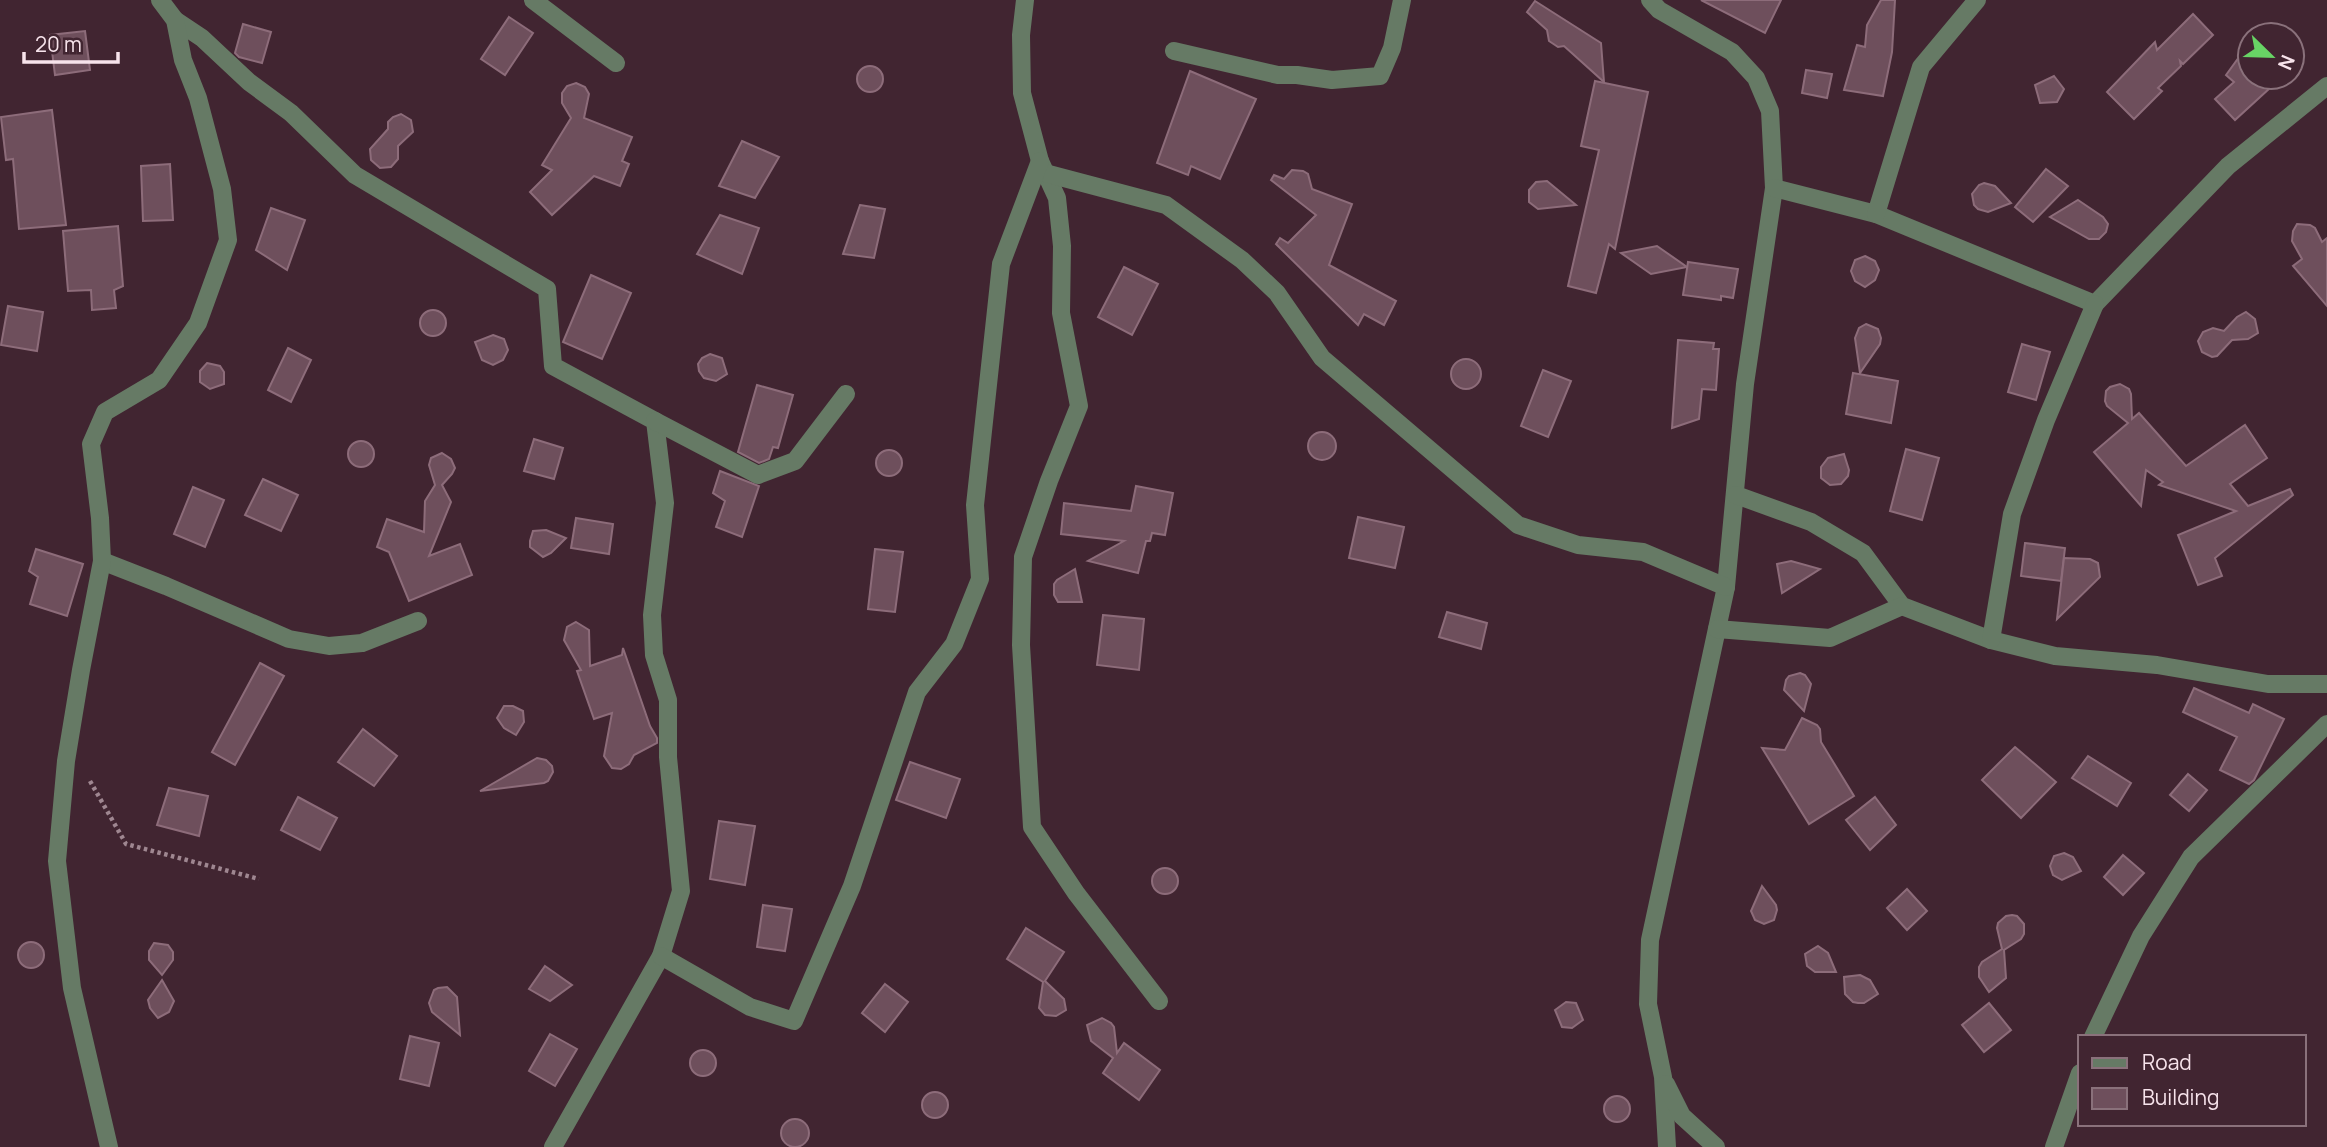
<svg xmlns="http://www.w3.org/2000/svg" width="2327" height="1147" viewBox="0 0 2327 1147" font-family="Manrope,sans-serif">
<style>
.building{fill:#6e4f5c;stroke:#8d6c7a;stroke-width:2}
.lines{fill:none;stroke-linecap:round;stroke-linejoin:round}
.path{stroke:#9f8791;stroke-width:4.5;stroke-dasharray:3.5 3.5;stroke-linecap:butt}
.minor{stroke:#667a65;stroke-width:18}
</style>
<rect width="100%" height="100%" fill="#412531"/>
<g class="building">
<polygon points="1701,0 1781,0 1765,33"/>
<polygon points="1881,0 1895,0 1892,52 1883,96 1844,90 1857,45 1865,47 1867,25"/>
<polygon points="1535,1 1601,43 1604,82 1564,46 1558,47 1549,41 1547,30 1527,12"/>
<polygon points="2193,14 2213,35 2183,64 2180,61 2181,66 2158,88 2162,91 2134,119 2107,92 2155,42 2157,50"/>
<polygon points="509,17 533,33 505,75 481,59"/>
<polygon points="243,24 271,32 262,63 239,57 235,53"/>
<polygon points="85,31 90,70 55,75 50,35"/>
<polygon points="2250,47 2250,77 2282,77 2235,120 2215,99 2234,82 2226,75 2242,53"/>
<circle cx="870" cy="79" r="13"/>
<polygon points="1806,70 1832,74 1827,98 1802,93"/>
<polygon points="1190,71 1256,99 1220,179 1191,166 1188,175 1157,163"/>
<polygon points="2054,76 2064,89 2057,102 2040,103 2035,85"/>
<polygon points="1595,81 1648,92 1615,249 1609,244 1596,293 1568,286 1599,150 1581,146"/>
<polygon points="576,83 585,87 589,94 584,118 632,137 622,161 629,164 620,186 594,176 552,215 530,192 552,170 542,165 571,118 562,103 562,93 567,86"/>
<polygon points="52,110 66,225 19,229 13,159 6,160 1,117"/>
<polygon points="401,114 411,120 413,132 398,146 398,159 391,167 380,168 371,160 370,149 388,129 388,122 393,117"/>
<polygon points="742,141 779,157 755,198 719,186"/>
<polygon points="170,164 173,220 143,221 141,166"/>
<polygon points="2046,169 2068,186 2033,222 2015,207"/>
<polygon points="1292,170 1303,171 1308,174 1312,189 1352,204 1329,265 1396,301 1384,325 1364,314 1358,325 1276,244 1280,238 1288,243 1316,215 1271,180 1274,175 1284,179"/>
<polygon points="1547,181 1576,205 1538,209 1529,202 1529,190 1536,182"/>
<polygon points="1984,183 1995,186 2011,203 1988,212 1978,209 1974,205 1972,194 1979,185"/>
<polygon points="2078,200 2103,217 2108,224 2106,232 2099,239 2089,239 2050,217"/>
<polygon points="860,205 885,209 874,258 843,254"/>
<polygon points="271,208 305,220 287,270 256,250"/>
<polygon points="720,215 759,228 742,274 697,254"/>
<polygon points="2297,224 2310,225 2315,228 2322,242 2327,238 2327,306 2293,266 2302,259 2292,241 2293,231"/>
<polygon points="118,226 123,286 114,290 116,308 92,310 91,290 68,291 63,231"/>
<polygon points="1657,246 1687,267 1651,274 1621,253"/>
<polygon points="1865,256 1875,261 1879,270 1875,280 1865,287 1855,281 1851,271 1855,260"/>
<polygon points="1688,262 1738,269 1733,298 1721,296 1721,300 1683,295"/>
<polygon points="1124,267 1158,284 1132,335 1098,317"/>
<polygon points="591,275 631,293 602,359 563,342"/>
<polygon points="8,306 43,312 37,351 1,345"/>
<circle cx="433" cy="323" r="13"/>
<polygon points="2246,312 2255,319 2258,333 2248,339 2232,340 2217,356 2212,357 2202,352 2198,341 2203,332 2213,328 2224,331 2237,317"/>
<polygon points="1866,324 1878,329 1881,338 1880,344 1860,373 1855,338 1859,328"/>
<polygon points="493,335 504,339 508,350 503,360 493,365 482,360 475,342"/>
<polygon points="1678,340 1714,343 1713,349 1719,349 1716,390 1702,389 1699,419 1672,428"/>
<polygon points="2022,344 2050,352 2036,400 2008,392"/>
<polygon points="288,348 311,360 291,402 268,390"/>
<polygon points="710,354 722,358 727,374 716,381 704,378 699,371 698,364 702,358"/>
<circle cx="1466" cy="374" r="15"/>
<polygon points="207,363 220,366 224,372 224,384 210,389 200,382 200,371"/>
<polygon points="1543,370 1571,381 1548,437 1521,426"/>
<polygon points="1853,373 1898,381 1891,423 1846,414"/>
<polygon points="2120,384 2129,389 2131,394 2132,419 2139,413 2186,466 2245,425 2267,458 2230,484 2248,506 2290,489 2293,495 2215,558 2222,576 2198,585 2178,535 2236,511 2159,485 2163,482 2146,470 2141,506 2094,452 2128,423 2107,406 2105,401 2106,391 2110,387"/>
<polygon points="757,385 793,395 778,448 773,447 769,459 759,463 738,452"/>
<circle cx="1322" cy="446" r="14"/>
<polygon points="534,439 563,448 554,479 524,471"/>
<circle cx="361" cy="454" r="13"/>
<polygon points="1906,449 1939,458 1922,520 1890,511"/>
<circle cx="889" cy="463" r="13"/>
<polygon points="442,453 451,459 455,468 452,474 442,485 451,502 429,556 460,544 472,575 409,601 389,552 377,547 387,519 424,532 425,501 435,485 429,465 431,458"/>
<polygon points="1844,454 1849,470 1848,476 1841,484 1830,485 1821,478 1821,467 1828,458"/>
<polygon points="720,471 759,486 742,537 716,527 725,501 713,493"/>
<polygon points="263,479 298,495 281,531 245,515"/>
<polygon points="1136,486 1173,493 1165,535 1152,533 1150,541 1146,541 1138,573 1088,561 1124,541 1061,534 1064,503 1131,511"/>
<polygon points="193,487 224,500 205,547 174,534"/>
<polygon points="1358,517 1404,527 1395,568 1349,558"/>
<polygon points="576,518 613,524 609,554 571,548"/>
<polygon points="546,530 566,538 551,553 543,557 530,547 530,541 533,531"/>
<polygon points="2025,543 2065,548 2061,581 2021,576"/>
<polygon points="36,549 83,564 67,616 30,604 38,577 29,571"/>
<polygon points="875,549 903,552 895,612 868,609"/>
<polygon points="2064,558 2090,559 2098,563 2100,577 2057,619"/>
<polygon points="1791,561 1820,569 1782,593 1777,564"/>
<polygon points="1075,569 1082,602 1058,602 1054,595 1054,584 1057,580"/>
<polygon points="1447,612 1487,623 1481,649 1439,637"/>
<polygon points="1103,615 1144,619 1139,670 1097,665"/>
<polygon points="576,622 589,630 590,666 622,655 623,648 650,726 657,738 657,743 634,755 629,764 621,769 612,768 604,756 612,713 594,719 577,671 581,670 564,640 567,627"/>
<polygon points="260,663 284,676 235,765 212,752"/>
<polygon points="1800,673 1805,675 1811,684 1804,711 1784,690 1786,680 1789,676"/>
<polygon points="2194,688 2249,713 2253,704 2284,719 2254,780 2249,784 2220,770 2237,737 2183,712"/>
<polygon points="504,706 513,706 523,711 524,722 516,735 504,728 497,718"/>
<polygon points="1802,718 1817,725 1820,729 1821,742 1854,796 1809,824 1762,748 1785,750"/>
<polygon points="363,729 397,756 374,786 338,762"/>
<polygon points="2015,747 2056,782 2021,818 1982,780"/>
<polygon points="2088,756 2131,783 2117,806 2072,778"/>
<polygon points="537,758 546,760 552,766 553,772 548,781 544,783 480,791"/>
<polygon points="910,762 960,779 946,818 896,800"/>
<polygon points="2188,774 2207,790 2189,811 2170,795"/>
<polygon points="169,788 208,796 199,836 157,825"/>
<polygon points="298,797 337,818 320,850 281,830"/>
<polygon points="1875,797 1896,825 1870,850 1846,820"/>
<polygon points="719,821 755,826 745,885 710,879"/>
<polygon points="2064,853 2073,857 2081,871 2062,880 2053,875 2050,866 2054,856"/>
<polygon points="2123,855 2144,873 2123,895 2104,877"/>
<circle cx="1165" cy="881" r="13"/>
<polygon points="1762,886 1776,905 1777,910 1774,920 1764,924 1755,920 1751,911"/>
<polygon points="1907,889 1927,911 1907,930 1887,908"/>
<polygon points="763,905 792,909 785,951 757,947"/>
<polygon points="2012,915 2017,916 2024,924 2024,934 2021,939 2004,950 2006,978 1989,992 1979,977 1979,967 1982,962 2002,949 1997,928 1998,923 2006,916"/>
<polygon points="1026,928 1064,952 1045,981 1064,999 1066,1010 1056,1016 1045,1015 1039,1008 1043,982 1007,959"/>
<circle cx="31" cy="955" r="13"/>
<polygon points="154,943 168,945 173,952 173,960 162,975 149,960 149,951"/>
<polygon points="1818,946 1828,953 1836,972 1815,972 1807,966 1805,954"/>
<polygon points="545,966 572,985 550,1001 529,989"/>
<polygon points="1860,975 1870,980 1878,994 1864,1003 1858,1003 1853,1002 1845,994 1844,977"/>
<polygon points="162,980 174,1001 169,1012 158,1018 150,1008 148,1000"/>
<polygon points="885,984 908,1002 885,1032 862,1013"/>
<polygon points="447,987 457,997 460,1035 432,1012 429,1003 434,990 438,988"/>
<polygon points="1566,1002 1576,1003 1583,1020 1572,1028 1562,1027 1555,1010"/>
<polygon points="1989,1003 2011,1030 1984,1052 1962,1025"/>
<polygon points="1102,1018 1111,1023 1114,1027 1117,1053 1124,1043 1160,1070 1139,1100 1103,1073 1113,1058 1091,1041 1087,1025"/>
<polygon points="550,1034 577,1049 555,1086 529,1071"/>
<polygon points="410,1036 439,1043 429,1086 400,1079"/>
<circle cx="703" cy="1063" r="13"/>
<circle cx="935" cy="1105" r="13"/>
<circle cx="1617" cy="1109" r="13"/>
<circle cx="795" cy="1133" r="14"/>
</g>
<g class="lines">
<polyline class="path" points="90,781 126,844 259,879"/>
<g class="minor">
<polyline points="533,0 616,63"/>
<polyline points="1025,0 1021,35 1022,93 1040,161 1057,198 1062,246 1061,313 1079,406 1049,481 1023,557 1021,645 1032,827 1076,893 1159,1001"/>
<polyline points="1650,0 1659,10 1732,52 1756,78 1770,111 1774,188 1745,384 1726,587 1650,940 1648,1004 1663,1077 1667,1147"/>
<polyline points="175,20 202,38 249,82 291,113 355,175 547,289 553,366 655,421 665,503 652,615 654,655 668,700 668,757 681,891 661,956 553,1147"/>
<polyline points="1174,51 1278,75 1297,75 1332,80 1380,76 1392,48 1402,0"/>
<polyline points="1045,173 1166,205 1242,260 1277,293 1322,358 1518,525 1578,545 1643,552 1726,587"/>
<polyline points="1774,188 1876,214 2095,304 2228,166 2327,86"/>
<polyline points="1876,214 1921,67 1977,0"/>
<polyline points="655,421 758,475 795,461 846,394"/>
<polyline points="1736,495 1811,522 1863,553 1902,606 1991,640 2055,656 2157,665 2268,684 2327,684"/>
<polyline points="102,561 166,586 289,639 329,646 362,643 418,621"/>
<polyline points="1717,629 1830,638 1902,606"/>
<polyline points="1991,640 2012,514 2046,420 2095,304"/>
<polyline points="661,956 750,1007 794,1021 852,886 917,692 954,644 980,579 975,505 1001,264 1040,161"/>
<polyline points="2093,1037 2141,936 2191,857 2327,724"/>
<polyline points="1666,1084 1682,1116 1716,1147"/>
<polyline points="109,1147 72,988 57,861 66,761 81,670 102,561 100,518 91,444 105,412 159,380 198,323 228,240 222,189 198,98 183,60 175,20 160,0"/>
<polyline points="2054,1147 2080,1073"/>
</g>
</g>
<rect x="2078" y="1035" width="228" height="91" fill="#412531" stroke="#8a717b" stroke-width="2"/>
<rect x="2092" y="1058" width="35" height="10" fill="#667a65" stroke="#8a717b" stroke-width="2"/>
<text x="2142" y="1070" font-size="21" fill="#f7e3eb">Road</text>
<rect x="2092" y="1088" width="35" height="21" fill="#6e4f5c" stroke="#8a717b" stroke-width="2"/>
<text x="2142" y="1105" font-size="21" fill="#f7e3eb">Building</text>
<g transform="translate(2271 56) rotate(113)"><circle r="33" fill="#412531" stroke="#8a717b" stroke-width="2"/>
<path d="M0-5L12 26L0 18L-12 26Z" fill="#68d465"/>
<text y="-10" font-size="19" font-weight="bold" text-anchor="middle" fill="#f7e3eb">N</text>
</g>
<path d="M24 52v10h94v-10" fill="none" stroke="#f7e3eb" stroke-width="3.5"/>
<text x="35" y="52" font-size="21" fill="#f7e3eb" stroke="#412531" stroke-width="5" paint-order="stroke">20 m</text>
</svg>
